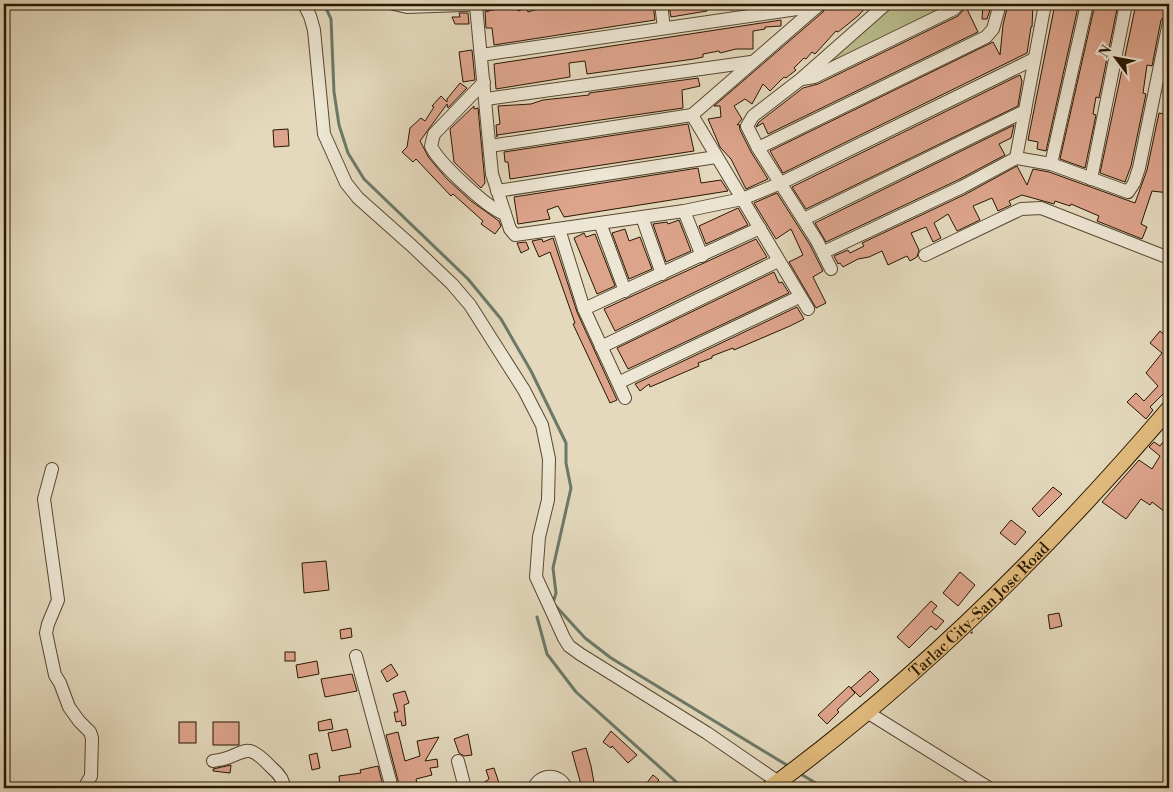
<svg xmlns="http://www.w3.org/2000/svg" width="1173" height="792" viewBox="0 0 1173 792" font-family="'Libre Bodoni',serif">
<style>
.green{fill:#b9be8e;stroke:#706a48}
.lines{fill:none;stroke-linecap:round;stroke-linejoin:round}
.stream{stroke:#6b7968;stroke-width:3}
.building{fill:#dda48c;stroke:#281701}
.minor-casing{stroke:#574830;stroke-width:14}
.major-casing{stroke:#281701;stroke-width:18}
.minor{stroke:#ede6d4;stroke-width:12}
.major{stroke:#e2bc7e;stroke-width:16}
.labels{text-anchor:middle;stroke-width:4;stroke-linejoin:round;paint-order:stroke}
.street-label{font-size:16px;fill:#281701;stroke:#ede6d4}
</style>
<rect width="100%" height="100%" fill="#e4d9bd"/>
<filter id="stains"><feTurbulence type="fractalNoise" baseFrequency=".004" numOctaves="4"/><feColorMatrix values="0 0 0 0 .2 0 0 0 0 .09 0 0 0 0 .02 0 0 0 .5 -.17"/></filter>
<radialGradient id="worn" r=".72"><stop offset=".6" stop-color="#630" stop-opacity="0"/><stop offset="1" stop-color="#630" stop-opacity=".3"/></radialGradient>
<polygon class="green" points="882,4 955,4 791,86"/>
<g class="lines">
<g class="stream">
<polyline points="324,4 331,19 334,92 339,125 348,153 364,179 468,279 501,319 531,371 566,443 566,463 571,488 553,568 556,593 553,603 585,638 611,658 790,767"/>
<polyline points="537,617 547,654 576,692 683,788"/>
<polyline points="799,773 824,788"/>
</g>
</g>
<g class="building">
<polygon points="514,4 517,4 518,11 527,8 528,12 553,4 653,4 655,20 494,45 492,28 486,28 485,12"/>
<polygon points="707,4 707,11 671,17 669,6"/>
<polygon points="731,4 752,4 752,7 731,10"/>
<polygon points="828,4 869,4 858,16 838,32 836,31 815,54 812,52 806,59 804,58 794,68 796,70 786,78 784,77 770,91 763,84 752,104 745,99 734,106 742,119 737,125 739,124 740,130 751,152 768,179 746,189 731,159 720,147 708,119 721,117 720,106 714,106 823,12"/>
<polygon points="983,4 992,4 987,19 982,19"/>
<polygon points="1008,4 1033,4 1032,27 1031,27 1027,53 783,173 770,151 993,42 1000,55 1003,25"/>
<polygon points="1055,4 1078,7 1046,151 1037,149 1038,142 1028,140"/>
<polygon points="1095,4 1118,4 1099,98 1096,97 1093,114 1096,115 1085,168 1060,159"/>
<polygon points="1136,4 1169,4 1169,7 1167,14 1161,20 1152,66 1147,65 1143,93 1146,94 1131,166 1125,182 1100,173"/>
<polygon points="966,7 978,32 768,134 763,123 756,127 759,122 803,88 818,84 958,16"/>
<polygon points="459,13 468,13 469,24 455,24 452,17 460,17"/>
<polygon points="781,20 781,26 765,27 765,29 753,31 753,49 736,49 720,53 719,51 703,54 703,57 694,59 587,74 585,61 569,63 570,77 496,89 494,64"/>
<polygon points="472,50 475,80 463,82 459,52"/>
<polygon points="1020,75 1022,81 1018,106 806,209 792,187"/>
<polygon points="698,78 700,86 682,90 683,108 497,135 497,137 496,125 500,124 498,106 531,104 543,100 589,95 589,93"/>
<polygon points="460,83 467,88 448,108 447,104 420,141 429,158 447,179 471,201 499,221 501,226 495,234 481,224 483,221 453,194 451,196 416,159 413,162 402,152 407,147 410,128 421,118 425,121 434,107 432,106 441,96 447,102 447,99"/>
<polygon points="474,106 474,109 478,108 485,183 481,188 454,162 450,129"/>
<polygon points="1159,113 1169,115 1169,138 1163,159 1169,161 1169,193 1152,191 1141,224 1147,227 1142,239 1097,221 1099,216 1071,204 1070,206 1055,201 1054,204 1022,195 1009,201 1011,205 998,211 992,198 973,206 980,220 957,231 948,214 934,223 941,238 933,242 926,227 911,233 919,250 917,257 910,261 907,256 888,265 882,251 869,257 858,259 843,267 840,263 838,264 834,256 848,250 850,253 864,246 862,243 966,194 1017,166 1027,185 1033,169 1049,172 1135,203 1147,170"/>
<polygon points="688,124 694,151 510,179 508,162 505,162 504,152"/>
<polygon points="1014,125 1011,138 999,144 1005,155 958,180 826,242 815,223"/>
<polygon points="288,129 289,146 274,147 273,130"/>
<polygon points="698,168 701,183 721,180 728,191 564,217 558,206 547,210 550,219 518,224 514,197"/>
<polygon points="777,193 810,245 823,271 813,277 826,303 816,308 789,262 803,255 791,229 776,239 754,203"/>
<polygon points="738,208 748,225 706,244 699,226"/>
<polygon points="679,220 691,251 666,262 653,224 667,222 668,224"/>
<polygon points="625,229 629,241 640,237 652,269 629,279 612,233"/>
<polygon points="584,233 586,237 595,234 615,286 597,294 574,238"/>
<polygon points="553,238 577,312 617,400 610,403 573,324 575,323 550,252 539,257 532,241 542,239 543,242"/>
<polygon points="756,239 767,257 615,331 604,309"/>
<polygon points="526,242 529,249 521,253 517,243"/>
<polygon points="774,272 779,283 782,282 789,293 628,369 617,348"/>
<polygon points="797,307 804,319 790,326 734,350 733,348 712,356 712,358 698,363 699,366 650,387 649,384 640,391 635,384"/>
<polygon points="1160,331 1168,338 1166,341 1169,344 1169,394 1166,391 1150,407 1153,410 1146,419 1127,402 1136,393 1144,401 1158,386 1146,373 1162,353 1150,343"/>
<polygon points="1154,442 1160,446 1163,442 1169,447 1169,515 1152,502 1150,505 1141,499 1126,519 1102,502 1139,460 1152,469 1160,456 1149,447"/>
<polygon points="1053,487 1062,494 1039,517 1032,509"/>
<polygon points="1011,520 1026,532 1015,545 1000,533"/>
<polygon points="326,561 329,590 304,593 302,563"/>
<polygon points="960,572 975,585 958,606 943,593"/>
<polygon points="931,601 937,606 932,612 944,621 936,630 931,626 909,648 897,637"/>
<polygon points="1059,613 1062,626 1050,629 1048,615"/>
<polygon points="351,628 352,637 341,639 340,630"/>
<rect x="285" y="652" width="10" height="9"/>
<polygon points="317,661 319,674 298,678 296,665"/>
<polygon points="391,664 398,675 387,682 381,671"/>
<polygon points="870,671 879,680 860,697 851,688"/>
<polygon points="352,674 357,691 325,697 321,679"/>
<polygon points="849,686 855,693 837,710 839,712 827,724 818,715"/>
<polygon points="405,691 409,703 404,705 406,725 402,726 401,721 396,722 394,712 398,712 393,694"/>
<polygon points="331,719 333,729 319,731 318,722"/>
<rect x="179" y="722" width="17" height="21"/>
<rect x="213" y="722" width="26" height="23"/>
<polygon points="347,729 351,747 332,751 328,733"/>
<polygon points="611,731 637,755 628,763 612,746 611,748 603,742"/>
<polygon points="398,732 405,761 420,756 417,741 439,737 425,761 437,759 438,767 430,768 432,775 416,779 418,788 400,788 386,735"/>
<polygon points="468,734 472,755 464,756 459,753 454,739"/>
<polygon points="586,748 591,766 595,788 582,788 572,752"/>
<polygon points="317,753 320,768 312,770 309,755"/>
<polygon points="231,765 230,773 213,771 213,769"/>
<polygon points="378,766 383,786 369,788 340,788 339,776 361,773 360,770"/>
<polygon points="494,768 500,786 476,788 489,779 486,770"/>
<polygon points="653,775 659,780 652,788 646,784"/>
</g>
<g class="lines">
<g class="minor-casing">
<g id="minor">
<polyline points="304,4 310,16 314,30 324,134 346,183 358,198 412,246 452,284 470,305 524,390 542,425 549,459 548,500 539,537 536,577 564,638 569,646 580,654 707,733 787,788"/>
<polyline points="394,4 407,7 490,4"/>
<polyline points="661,4 664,28"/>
<polyline points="476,6 492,174 510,229 515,235 684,211 742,199 781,183 1034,59"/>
<polyline points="481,55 818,6"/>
<polyline points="802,79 814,77 954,9 959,4"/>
<path d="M484 82 434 134 431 146C438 162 488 209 505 214"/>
<polyline points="486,99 751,62"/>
<polyline points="692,115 808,309"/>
<polyline points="490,146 692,115 820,4"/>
<polyline points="758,148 986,37 993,29 1000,4"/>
<polyline points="1016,158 1045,4"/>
<polyline points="1051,164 1087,4"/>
<polyline points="1091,179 1126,4"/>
<polyline points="497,191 716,157"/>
<polyline points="684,211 702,256"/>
<polyline points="642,217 662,274"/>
<polyline points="804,219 1025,111"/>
<polyline points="600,223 625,291"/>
<polyline points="559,229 584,309 625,398"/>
<polyline points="824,252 962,187 1016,158 1051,164 1128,192 1134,183 1139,168 1169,22"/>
<polyline points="925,255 1021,209 1041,208 1169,258"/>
<polyline points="831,269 817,241 758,148 747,126 753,116 801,79 886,4"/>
<polyline points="584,309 760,228"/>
<polyline points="601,347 778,261"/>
<polyline points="620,382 799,297"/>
<polyline points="52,469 44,499 58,600 48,624 46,633 55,675 60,683 69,707 79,721 90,732 92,738 91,776 84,788"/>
<polyline points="356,656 392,788"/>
<polyline points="867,712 989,788"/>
<path d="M213 761C246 758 242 736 272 768 278 773 284 780 284 788"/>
<polyline points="458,761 465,788"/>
<path d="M534 788C540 773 560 773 566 788"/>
</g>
</g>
<g class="major-casing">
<g id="major">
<path id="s1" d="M770 788C919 679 1049 549 1169 409"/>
</g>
</g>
<use href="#minor" class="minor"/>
<use href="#major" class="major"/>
</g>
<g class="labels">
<g class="street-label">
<text dy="6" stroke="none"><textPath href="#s1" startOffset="275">Tarlac City-San Jose Road</textPath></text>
</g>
</g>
<rect width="1173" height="792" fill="none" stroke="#e4d9bd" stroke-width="20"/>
<rect x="5" y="5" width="1163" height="782" fill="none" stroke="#281701" stroke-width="2.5"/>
<rect x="10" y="10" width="1153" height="772" fill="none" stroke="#281701"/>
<g transform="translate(1116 58) rotate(302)" stroke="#ede6d4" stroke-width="4" paint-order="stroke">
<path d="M0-4L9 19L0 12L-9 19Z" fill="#281701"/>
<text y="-8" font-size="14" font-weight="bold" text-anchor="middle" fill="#281701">N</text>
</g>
<rect width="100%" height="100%" filter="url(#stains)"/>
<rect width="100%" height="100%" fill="url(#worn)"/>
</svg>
